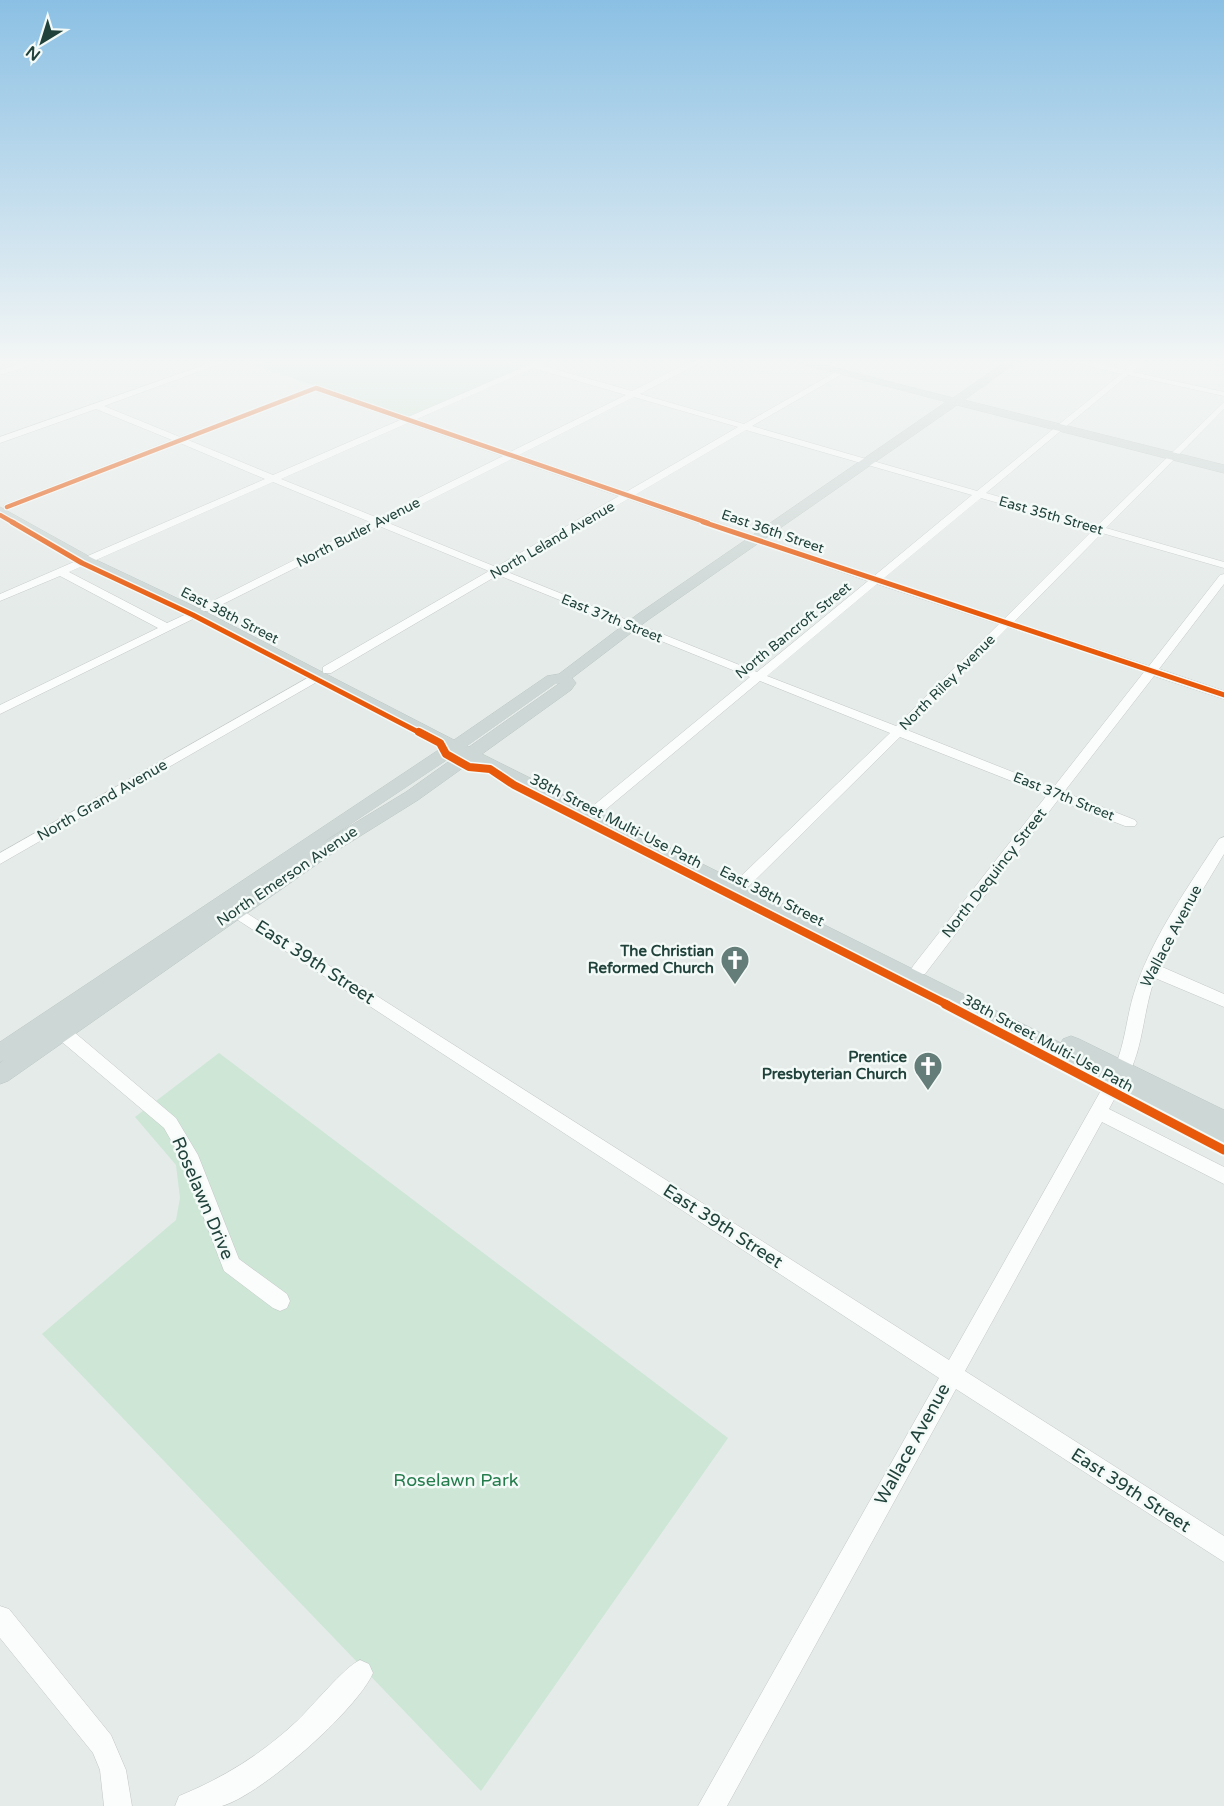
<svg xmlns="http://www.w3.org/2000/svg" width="1224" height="1806" viewBox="0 0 1224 1806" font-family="'Varela Round',sans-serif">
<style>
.green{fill:#cde6d6}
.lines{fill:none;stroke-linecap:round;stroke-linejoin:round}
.minor-casing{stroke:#c2c8c6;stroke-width:1}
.major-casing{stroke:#bcc7c5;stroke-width:1}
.minor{fill:#fbfcfc;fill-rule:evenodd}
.major{fill:#cdd7d5;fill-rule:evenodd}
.cycleway-far3-casing{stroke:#f4faf7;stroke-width:7}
.cycleway-far2-casing{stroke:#f4faf7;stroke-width:8}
.cycleway-far1-casing{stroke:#f4faf7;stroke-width:11}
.cycleway-casing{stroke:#f4faf7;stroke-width:13}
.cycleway-far3{stroke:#e8590c;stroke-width:4.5}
.cycleway-far2{stroke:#e8590c;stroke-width:5}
.cycleway-far1{stroke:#e8590c;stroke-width:8}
.cycleway{stroke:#e8590c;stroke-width:9}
.labels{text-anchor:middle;stroke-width:5;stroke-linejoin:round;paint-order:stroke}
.far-street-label{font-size:14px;fill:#20423b;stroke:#f4faf7}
.street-label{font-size:15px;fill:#20423b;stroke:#f4faf7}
.poi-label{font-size:15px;font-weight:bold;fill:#20423b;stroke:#f4faf7;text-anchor:end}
.near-street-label{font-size:18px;fill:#20423b;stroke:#f4faf7}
.near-park-label{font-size:18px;fill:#257d4e;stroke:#f4faf7}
</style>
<rect width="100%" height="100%" fill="#e5ebe9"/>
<g class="green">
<polygon points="235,359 541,359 408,417"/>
<polygon points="219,1053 728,1438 481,1791 42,1334 176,1220 180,1198 176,1165 135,1117"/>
</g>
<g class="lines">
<g class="minor-casing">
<g id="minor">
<polygon points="36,359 49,359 0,375 0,370"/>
<path d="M221 359H233L104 406 180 437 316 386 408 417 540 360 544 362 540 365 632 391 696 359H707L640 394 744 424 839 370 843 372 842 374 752 426 977 491 1121 374 1061 359H1077L1125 370 1138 359H1147L1133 372 1224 392V396L1128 375 986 493 1098 525 1224 402V409L1106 528 1224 562V568L1102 533 1014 622 1149 666 1220 575 1224 574V584L1159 669 1224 691V699L1154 676 1064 792 1135 820 1137 823 1135 826H1125L1058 800 925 974H913L911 970 913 966 1047 795 900 737 749 886H739L737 882 739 878 890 733 760 681 604 811H594L592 808 594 805 750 677 498 575 331 673H323V667L489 571 379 526 209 611H201V615L0 714V705L158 628 60 576 0 601V594L265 479 180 443 7 510 4 509V505L172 440 96 409 0 443V437ZM533 368 626 395 510 452 415 420ZM316 391 400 420 273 475 188 440ZM634 397 738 427 626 492 519 455ZM408 423 503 456 378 518 281 479ZM746 430 972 495 874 576 635 495ZM512 459 619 496 496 567 386 522ZM273 482 370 522 201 607V611H193L167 623 69 572ZM981 498 1093 530 1004 619 883 579ZM628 499 868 581 757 672 505 571ZM877 584 999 624 896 726 767 676ZM1008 627 1144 672 1053 788 907 730Z"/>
<polygon points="318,672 322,673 322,679 0,864 0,853"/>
<path d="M1224 837V854L1178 931 1160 966 1224 994V1007L1155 978C1143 1010 1144 1045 1128 1076L1122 1078 1116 1076 1113 1071C1126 1044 1126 1015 1136 987 1154 934 1189 886 1219 839Z"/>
<polygon points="226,900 949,1360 1108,1078 1114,1076 1120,1078 1123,1083 1109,1109 1224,1167 1224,1184 1102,1122 965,1371 1224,1536 1224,1562 956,1389 727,1806 698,1806 939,1378 221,909 218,905"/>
<polygon points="55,1020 61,1021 176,1118 198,1155 239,1259 287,1294 290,1301 287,1308 280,1311 273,1308 224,1271 181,1158 164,1128 49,1031 47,1026 49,1021"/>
<polygon points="0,1606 9,1609 111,1735 126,1770 132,1806 104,1806 100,1770 93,1753 0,1638"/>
<path d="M360 1660 369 1664 373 1673C357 1710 261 1795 222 1806 208 1806 189 1806 175 1806L179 1796C223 1778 262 1754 297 1721 312 1707 344 1667 360 1660Z"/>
</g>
</g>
<g class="major-casing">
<path id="major" d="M783 359H801L953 398 1009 359H1021L964 400 1224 465V473L957 405 648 620 572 678 576 683 571 690 482 754 1061 1043 1063 1039 1071 1036 1079 1039 1224 1110V1150L1009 1036 471 762 418 800 333 853 8 1081 0 1084V1063L4 1060 0 1062V1042L443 747 192 616 82 564 0 516V507L92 558 202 610 454 740 547 676 559 674 638 614 946 402ZM556 683H560L469 747 467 746ZM456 754 458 755 406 792 322 843Z"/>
</g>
<use href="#minor" class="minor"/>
<use href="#major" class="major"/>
<g class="cycleway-far3-casing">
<g id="cycleway-far3">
<polyline points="7,507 316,388 708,523"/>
<polyline points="0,515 14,523"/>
</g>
</g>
<g class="cycleway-far2-casing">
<g id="cycleway-far2">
<polyline points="12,522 82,563 193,615 422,734"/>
<polyline points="703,522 1224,695"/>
</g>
</g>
<g class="cycleway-far1-casing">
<polyline id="cycleway-far1" points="419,732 440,743 446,754 460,762 469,767 490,769 514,785 948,1005"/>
</g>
<g class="cycleway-casing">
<polyline id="cycleway" points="945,1004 1224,1150"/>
</g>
<use href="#cycleway-far3" class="cycleway-far3"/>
<use href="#cycleway-far2" class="cycleway-far2"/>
<use href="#cycleway-far1" class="cycleway-far1"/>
<use href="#cycleway" class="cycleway"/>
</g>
<linearGradient id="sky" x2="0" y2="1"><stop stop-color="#8bc0e4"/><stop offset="0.59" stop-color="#f3f6f5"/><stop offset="1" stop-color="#f3f6f5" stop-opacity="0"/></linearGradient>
<rect width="1224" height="612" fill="url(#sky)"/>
<defs>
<g id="church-pin" transform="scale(1.5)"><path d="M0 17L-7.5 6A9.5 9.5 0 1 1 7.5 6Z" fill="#657d78" stroke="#f4faf7"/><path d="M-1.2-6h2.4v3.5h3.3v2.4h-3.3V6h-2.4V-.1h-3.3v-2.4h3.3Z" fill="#fff"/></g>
</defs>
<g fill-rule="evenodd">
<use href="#church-pin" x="735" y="960"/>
<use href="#church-pin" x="928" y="1066"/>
</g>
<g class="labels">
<g class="far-street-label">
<text transform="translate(1051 515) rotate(16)" y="5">East 35th Street</text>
<text transform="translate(773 531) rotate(19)" y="5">East 36th Street</text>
<text transform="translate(358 532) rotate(-27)" y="5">North Butler Avenue</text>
<text transform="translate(552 540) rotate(-30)" y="5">North Leland Avenue</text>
<text transform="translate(230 615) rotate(27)" y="5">East 38th Street</text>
<text transform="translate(612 618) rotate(22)" y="5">East 37th Street</text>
<text transform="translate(793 630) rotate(-39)" y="5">North Bancroft Street</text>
<text transform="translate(947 682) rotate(-45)" y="5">North Riley Avenue</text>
<text transform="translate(1064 796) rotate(22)" y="5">East 37th Street</text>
</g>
<g class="street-label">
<text transform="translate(102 800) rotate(-30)" y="5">North Grand Avenue</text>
<text transform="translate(616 821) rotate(27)" y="5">38th Street Multi-Use Path</text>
<text transform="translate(994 873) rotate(-52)" y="5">North Dequincy Street</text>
<text transform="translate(287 876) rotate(-34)" y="5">North Emerson Avenue</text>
<text transform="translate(772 896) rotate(27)" y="5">East 38th Street</text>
<text transform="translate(1171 936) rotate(-62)" y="5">Wallace Avenue</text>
<text transform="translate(1048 1043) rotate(28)" y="5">38th Street Multi-Use Path</text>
</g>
<g class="poi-label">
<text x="714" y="956">The Christian<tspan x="714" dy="17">Reformed Church</tspan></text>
<text x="907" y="1062">Prentice<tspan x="907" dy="17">Presbyterian Church</tspan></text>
</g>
<g class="near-street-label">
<text transform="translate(315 962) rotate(33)" y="6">East 39th Street</text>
<text transform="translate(203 1198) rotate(67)" y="6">Roselawn Drive</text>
<text transform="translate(723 1226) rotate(33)" y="6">East 39th Street</text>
<text transform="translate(912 1444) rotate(-61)" y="6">Wallace Avenue</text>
<text transform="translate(1131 1490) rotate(33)" y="6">East 39th Street</text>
</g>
<g class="near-park-label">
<text x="456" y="1486">Roselawn Park</text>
</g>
</g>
<g transform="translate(42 42) rotate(218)" stroke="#f4faf7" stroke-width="4.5" paint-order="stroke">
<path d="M0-4.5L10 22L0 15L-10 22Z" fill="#20423b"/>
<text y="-9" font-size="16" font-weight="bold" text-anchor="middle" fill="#20423b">N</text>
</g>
</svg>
